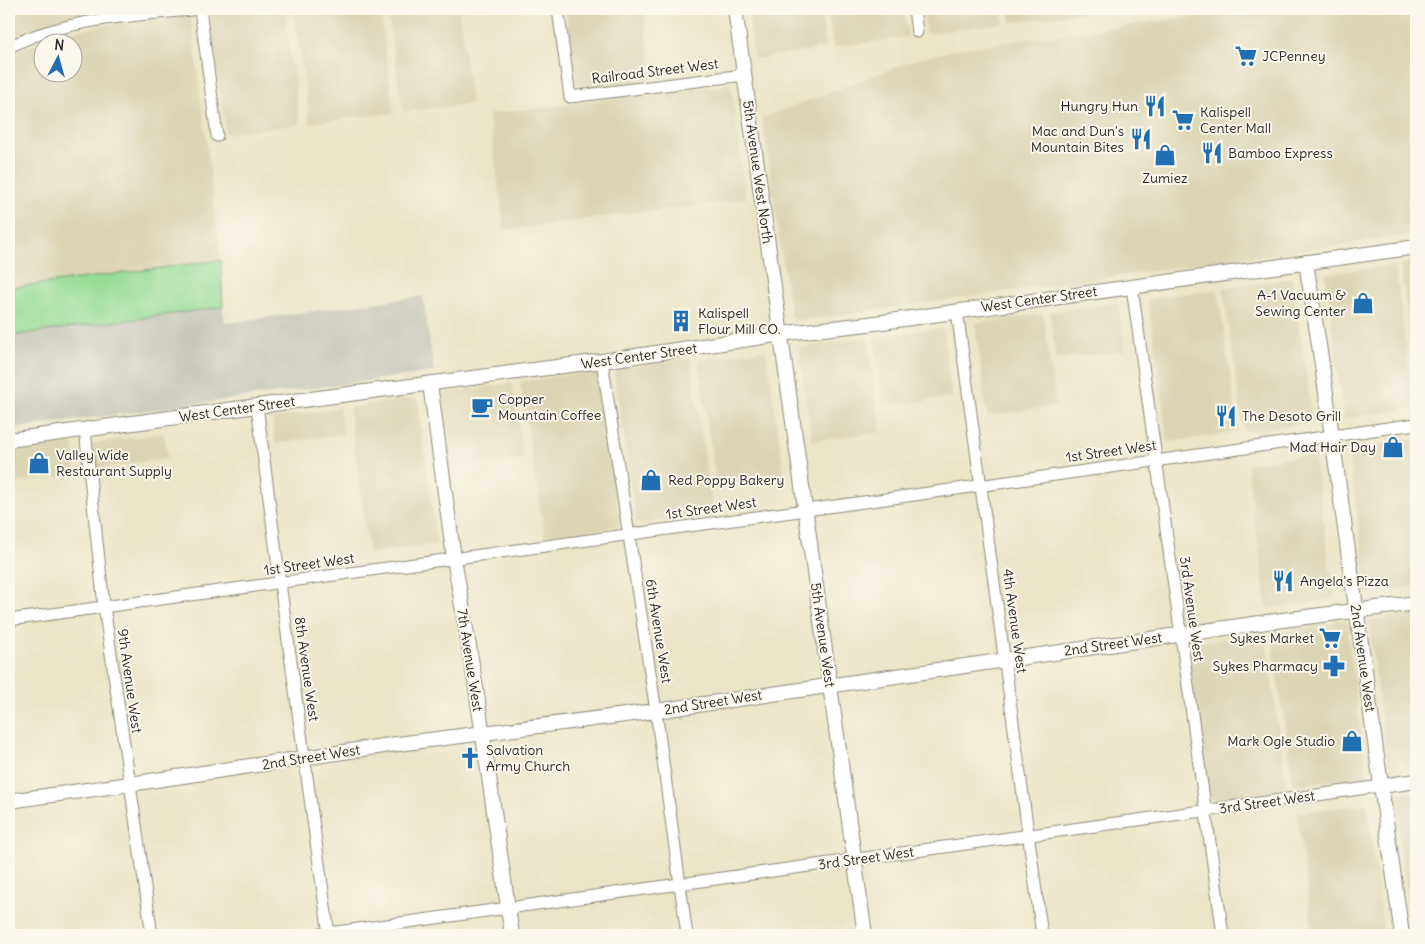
<svg xmlns="http://www.w3.org/2000/svg" width="1425" height="944" viewBox="0 0 1425 944" font-family="Delius,sans-serif">
<style>
.built{fill:#dbd5b4;fill-rule:evenodd}
.industrial{fill:#c5c5b8}
.green{fill:#95db94;stroke:#608360}
.lines{fill:none;stroke-linecap:round;stroke-linejoin:round}
.minor-casing{stroke:#8b8879;stroke-width:13}
.tertiary-casing{stroke:#8b8879;stroke-width:16}
.minor{stroke:#fff;stroke-width:11}
.tertiary{stroke:#fff;stroke-width:14}
.labels{text-anchor:middle;stroke-width:4;stroke-linejoin:round;paint-order:stroke}
.poi-label{font-size:14px;fill:#2b2b2b;stroke:#fbf7ec;text-anchor:start}
.street-label{font-size:14px;fill:#2b2b2b;stroke:#fbf7ec}
</style>
<rect width="100%" height="100%" fill="#fbf7ec"/>
<filter id="ink" filterUnits="userSpaceOnUse"><feTurbulence type="fractalNoise" baseFrequency=".02" numOctaves="2"/><feDisplacementMap in="SourceGraphic" scale="10" xChannelSelector="R" yChannelSelector="G"/><feConvolveMatrix kernelMatrix="1 2 1 2 8 2 1 2 1" color-interpolation-filters="sRGB"/></filter>
<filter id="wash" filterUnits="userSpaceOnUse"><feTurbulence type="fractalNoise" baseFrequency=".0096" numOctaves="4" result="noise"/><feDisplacementMap in="SourceGraphic" scale="20" xChannelSelector="R" yChannelSelector="G"/><feGaussianBlur stdDeviation="1.12" result="paint"/><feColorMatrix in="noise" values="0 0 0 0 0 0 0 0 0 0 0 0 0 0 0 0 0 1.4 0 .05"/><feComposite in="paint" operator="in"/></filter>
<g filter="url(#wash)">
<rect width="100%" height="100%" fill="#ebe5c7"/>
<g class="built">
<polygon points="9,9 147,9 104,14 59,22 9,40"/>
<polygon points="209,9 284,9 300,124 226,134"/>
<polygon points="294,9 380,9 394,113 310,123"/>
<polygon points="387,9 459,9 471,104 403,112"/>
<polygon points="566,9 643,9 652,78 651,79 584,90 580,89 577,86"/>
<polygon points="748,9 821,9 826,48 754,59"/>
<polygon points="827,9 904,9 908,37 833,47"/>
<polygon points="923,9 1001,9 1003,23 926,34"/>
<polygon points="1009,9 1083,9 1083,13 1011,22"/>
<polygon points="1249,9 1416,9 1416,234 803,320 795,319 791,316 762,118 915,60 962,48"/>
<path d="M191 16 221 260 9 288V54L39 41 63 33 105 25ZM42 42H72V72H42Z"/>
<polygon points="731,84 746,199 504,230 489,114"/>
<polygon points="1416,261 1416,376 1400,264"/>
<polygon points="1395,265 1414,408 1344,418 1325,274"/>
<polygon points="1292,278 1313,422 1244,432 1223,288"/>
<polygon points="1218,289 1238,432 1168,442 1148,299"/>
<polygon points="1118,303 1125,351 1056,359 1050,312"/>
<polygon points="1043,314 1056,406 987,416 975,323"/>
<polygon points="943,328 952,397 883,406 874,337"/>
<polygon points="868,338 881,432 812,441 799,348"/>
<polygon points="766,350 784,472 716,482 698,360"/>
<polygon points="690,358 713,512 640,524 636,521 614,371 618,368"/>
<polygon points="594,371 599,375 620,522 616,527 545,536 520,382"/>
<polygon points="512,383 524,459 448,469 438,397 440,394"/>
<polygon points="417,398 437,544 369,553 349,407"/>
<polygon points="339,408 343,434 275,444 272,418"/>
<polygon points="164,433 168,458 93,469 90,444"/>
<polygon points="1416,439 1416,586 1368,593 1348,448"/>
<polygon points="71,442 74,446 77,474 9,484 9,450"/>
<polygon points="1314,454 1334,599 1267,609 1247,464"/>
<polygon points="1416,613 1416,770 1389,774 1368,620"/>
<polygon points="1340,619 1344,620 1350,625 1350,630 1348,635 1367,776 1293,786 1271,633 1332,624 1335,620"/>
<polygon points="1265,634 1287,789 1284,792 1216,801 1212,800 1208,796 1188,648 1194,643"/>
<polygon points="1397,792 1405,794 1416,793 1416,935 1412,935 1395,809 1390,803 1389,798 1391,795"/>
<polygon points="1367,804 1384,935 1313,935 1297,813"/>
</g>
<polygon class="industrial" points="423,296 434,372 9,429 9,336 223,307 225,323"/>
<polygon class="green" points="221,260 223,307 9,336 9,288"/>
</g>
<g filter="url(#ink)">
<g class="lines">
<g class="minor-casing">
<g id="minor">
<polyline points="200,9 217,136"/>
<polyline points="558,9 570,97 744,75"/>
<polyline points="914,9 917,32"/>
<path d="M9 47C18 43 27 38 37 35 89 17 145 15 199 9"/>
<polyline points="1132,287 1223,935"/>
<polyline points="957,311 1042,935"/>
<polyline points="602,361 656,711 687,935"/>
<polyline points="257,406 280,583 329,935"/>
<polyline points="85,430 104,606 152,935"/>
<polyline points="9,620 893,498 1416,424"/>
<polyline points="315,935 1381,786"/>
</g>
</g>
<g class="tertiary-casing">
<g id="tertiary">
<polyline points="735,9 865,935"/>
<polyline points="1306,262 1321,358 1402,935"/>
<polyline points="430,384 454,558 476,688 512,935"/>
<polyline points="9,440 257,406 602,361 796,332 868,324 1416,247"/>
<polyline points="1381,786 1416,781"/>
<polyline points="9,801 130,784 390,745 656,711 1267,622 1416,603"/>
</g>
</g>
<use href="#minor" class="minor"/>
<use href="#tertiary" class="tertiary"/>
</g>
</g>
<defs>
<g id="supermarket-bare" transform="scale(1.725)"><path d="M-6-5.5h2.5l.6 2H6L4.5 2H-2.5L-4.4-4H-6ZM-1.5 3.2a1.3 1.3 0 1 0 .1 0ZM3 3.2a1.3 1.3 0 1 0 .1 0Z" fill="#1f6fb2" stroke="#fbf7ec" stroke-width="2.5" paint-order="stroke"/></g>
<g id="restaurant-bare" transform="scale(1.725)"><path d="M-5-6h1v4h1v-4h1v4h1v-4h1v5L-1.5 .5V6h-2V.5L-5-1ZM5-6V6H3V1.5H1.5Q1.5-4 5-6Z" fill="#1f6fb2" stroke="#fbf7ec" stroke-width="2.5" paint-order="stroke"/></g>
<g id="shop-bare" transform="scale(1.725)"><path d="M-5-2.5h2.3a2.7 3.5 0 0 1 5.4 0H5L5.5 6h-11ZM-1.5-2.5h3a1.5 2.3 0 0 0-3 0Z" fill="#1f6fb2" stroke="#fbf7ec" stroke-width="2.5" paint-order="stroke"/></g>
<g id="building-bare" transform="scale(1.725)"><path d="M-4-6H4V6H1V3H-1V6H-4ZM-2.5-4.3h1.7v1.8h-1.7ZM.8-4.3h1.7v1.8H.8ZM-2.5-1h1.7V.8h-1.7ZM.8-1h1.7V.8H.8Z" fill="#1f6fb2" stroke="#fbf7ec" stroke-width="2.5" paint-order="stroke"/></g>
<g id="cafe-bare" transform="scale(1.725)"><path d="M-5.5-4.5H6V0H3Q3 3.5 0 3.5H-2.5Q-5.5 3.5-5.5 0ZM3-3.2v2h1.7v-2ZM-6 4.5H4V6H-6Z" fill="#1f6fb2" stroke="#fbf7ec" stroke-width="2.5" paint-order="stroke"/></g>
<g id="pharmacy-bare" transform="scale(1.725)"><path d="M-2-6h4v4h4v4h-4v4h-4v-4h-4v-4h4Z" fill="#1f6fb2" stroke="#fbf7ec" stroke-width="2.5" paint-order="stroke"/></g>
<g id="church-bare" transform="scale(1.725)"><path d="M-1.2-6h2.4v3.5h3.3v2.4h-3.3V6h-2.4V-.1h-3.3v-2.4h3.3Z" fill="#1f6fb2" stroke="#fbf7ec" stroke-width="2.5" paint-order="stroke"/></g>
</defs>
<g fill-rule="evenodd">
<use href="#supermarket-bare" x="1246" y="56"/>
<use href="#restaurant-bare" x="1155" y="106"/>
<use href="#supermarket-bare" x="1183" y="120"/>
<use href="#restaurant-bare" x="1141" y="139"/>
<use href="#restaurant-bare" x="1212" y="153"/>
<use href="#shop-bare" x="1165" y="155"/>
<use href="#shop-bare" x="1363" y="303"/>
<use href="#building-bare" x="681" y="321"/>
<use href="#cafe-bare" x="482" y="407"/>
<use href="#restaurant-bare" x="1226" y="416"/>
<use href="#shop-bare" x="1393" y="447"/>
<use href="#shop-bare" x="39" y="463"/>
<use href="#shop-bare" x="651" y="480"/>
<use href="#restaurant-bare" x="1283" y="581"/>
<use href="#supermarket-bare" x="1330" y="638"/>
<use href="#pharmacy-bare" x="1334" y="666"/>
<use href="#shop-bare" x="1352" y="741"/>
<use href="#church-bare" x="470" y="758"/>
</g>
<g class="labels">
<g class="poi-label">
<text x="1262" y="61">JCPenney</text>
<text x="1138" y="111" text-anchor="end">Hungry Hun</text>
<text x="1200" y="117">Kalispell<tspan x="1200" dy="16">Center Mall</tspan></text>
<text x="1124" y="136" text-anchor="end">Mac and Dun's<tspan x="1124" dy="16">Mountain Bites</tspan></text>
<text x="1228" y="158">Bamboo Express</text>
<text x="1165" y="183" text-anchor="middle">Zumiez</text>
<text x="1346" y="300" text-anchor="end">A-1 Vacuum &amp;<tspan x="1346" dy="16">Sewing Center</tspan></text>
<text x="698" y="318">Kalispell<tspan x="698" dy="16">Flour Mill CO.</tspan></text>
<text x="498" y="404">Copper<tspan x="498" dy="16">Mountain Coffee</tspan></text>
<text x="1242" y="421">The Desoto Grill</text>
<text x="1376" y="452" text-anchor="end">Mad Hair Day</text>
<text x="56" y="460">Valley Wide<tspan x="56" dy="16">Restaurant Supply</tspan></text>
<text x="668" y="485">Red Poppy Bakery</text>
<text x="1300" y="586">Angela's Pizza</text>
<text x="1314" y="643" text-anchor="end">Sykes Market</text>
<text x="1318" y="671" text-anchor="end">Sykes Pharmacy</text>
<text x="1335" y="746" text-anchor="end">Mark Ogle Studio</text>
<text x="486" y="755">Salvation<tspan x="486" dy="16">Army Church</tspan></text>
</g>
<g class="street-label">
<text transform="translate(655 71) rotate(-7)" y="5">Railroad Street West</text>
<text transform="translate(758 172) rotate(82)" y="5">5th Avenue West North</text>
<text transform="translate(1039 299) rotate(-8)" y="5">West Center Street</text>
<text transform="translate(639 356) rotate(-8)" y="5">West Center Street</text>
<text transform="translate(237 409) rotate(-8)" y="5">West Center Street</text>
<text transform="translate(1111 451) rotate(-8)" y="5">1st Street West</text>
<text transform="translate(711 508) rotate(-8)" y="5">1st Street West</text>
<text transform="translate(309 564) rotate(-8)" y="5">1st Street West</text>
<text transform="translate(1192 609) rotate(82)" y="5">3rd Avenue West</text>
<text transform="translate(1015 621) rotate(82)" y="5">4th Avenue West</text>
<text transform="translate(659 631) rotate(81)" y="5">6th Avenue West</text>
<text transform="translate(823 635) rotate(82)" y="5">5th Avenue West</text>
<text transform="translate(1113 644) rotate(-8)" y="5">2nd Street West</text>
<text transform="translate(1363 658) rotate(82)" y="5">2nd Avenue West</text>
<text transform="translate(470 660) rotate(81)" y="5">7th Avenue West</text>
<text transform="translate(307 669) rotate(82)" y="5">8th Avenue West</text>
<text transform="translate(130 681) rotate(82)" y="5">9th Avenue West</text>
<text transform="translate(713 702) rotate(-9)" y="5">2nd Street West</text>
<text transform="translate(311 757) rotate(-9)" y="5">2nd Street West</text>
<text transform="translate(1267 802) rotate(-8)" y="5">3rd Street West</text>
<text transform="translate(866 858) rotate(-8)" y="5">3rd Street West</text>
</g>
</g>
<rect width="1425" height="944" fill="none" stroke="#fbf7ec" stroke-width="30"/>
<g transform="translate(58 58) rotate(6)"><circle r="24" fill="#fbf7ec" stroke="#a8a59f"/>
<path d="M0-4L9 19L0 12L-9 19Z" fill="#1f6fb2"/>
<text y="-8" font-size="14" font-weight="bold" text-anchor="middle" fill="#2b2b2b">N</text>
</g>
</svg>
